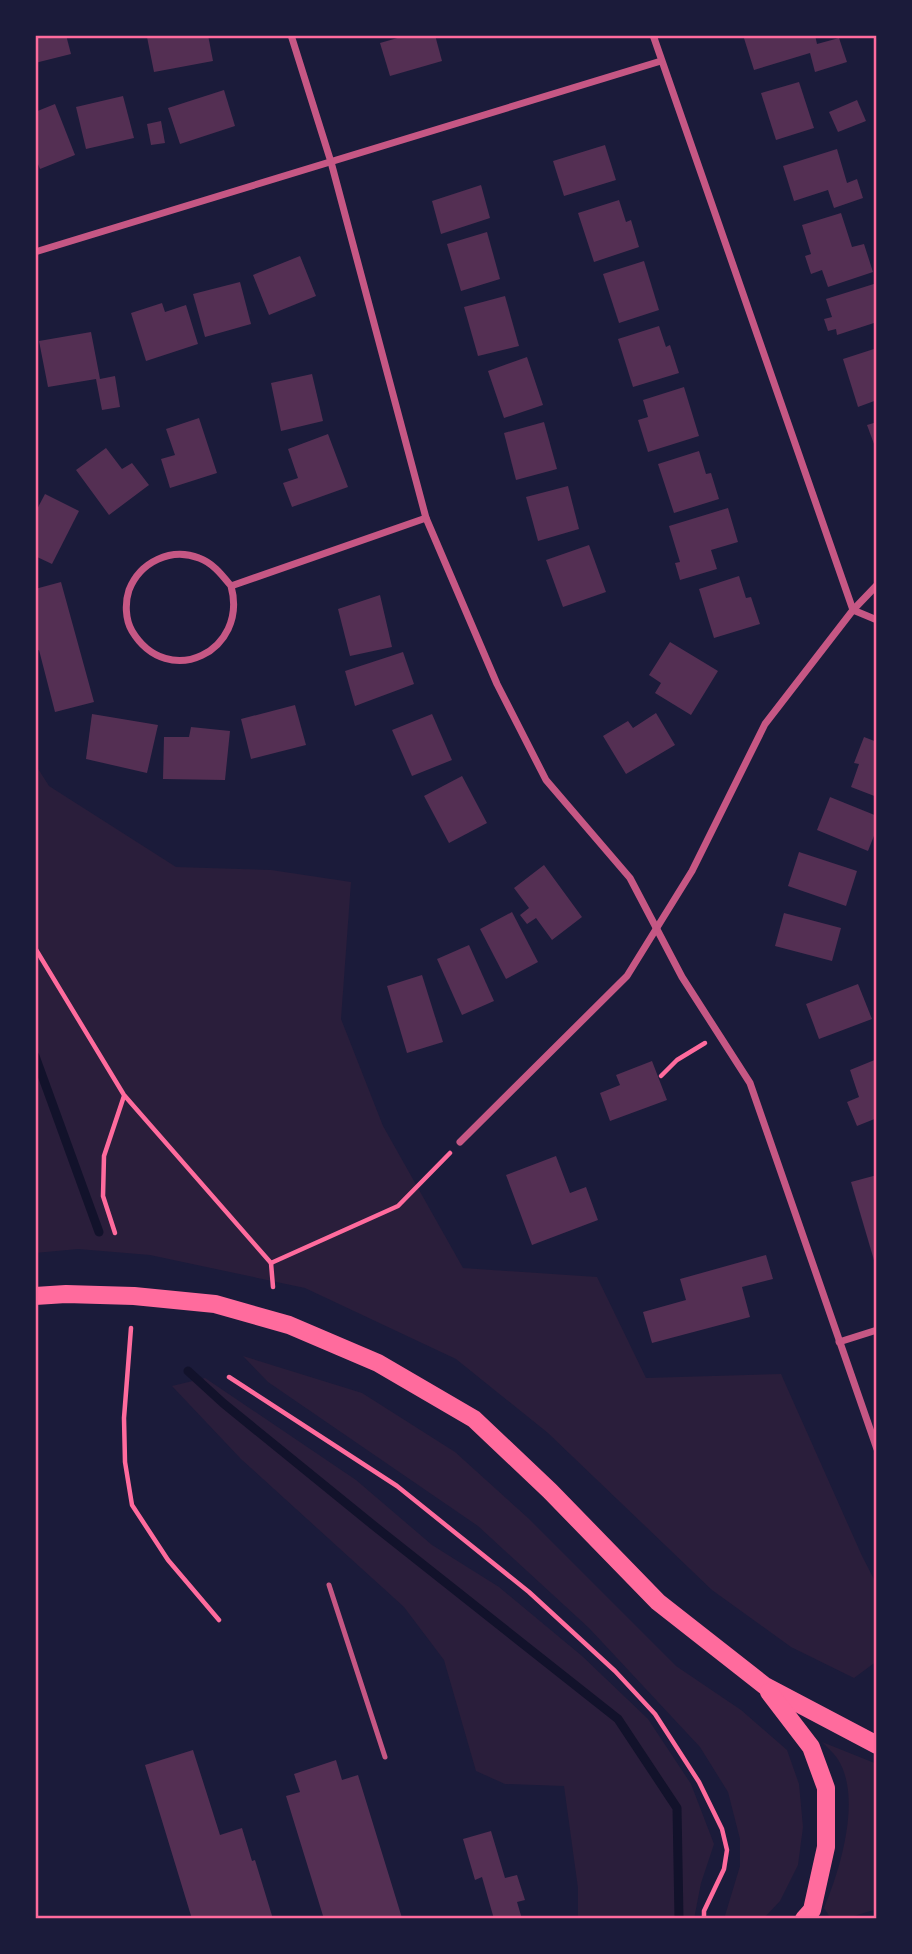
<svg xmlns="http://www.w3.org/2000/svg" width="912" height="1954" viewBox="0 0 912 1954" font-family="Georgia,serif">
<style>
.green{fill:#2a1e3b}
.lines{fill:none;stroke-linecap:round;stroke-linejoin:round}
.stream{stroke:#12122b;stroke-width:9}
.building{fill:#542f53}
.path{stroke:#ff6b9d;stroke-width:4.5}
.service{stroke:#c65784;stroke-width:5}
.minor{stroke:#c65784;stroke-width:7}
.primary{stroke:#ff6b9d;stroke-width:18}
.neatline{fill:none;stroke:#ff6b9d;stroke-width:2.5}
</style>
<rect width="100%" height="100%" fill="#1b1b3a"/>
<g class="green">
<polygon points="35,764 49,786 176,867 271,870 351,882 341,1019 383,1126 463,1268 597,1277 646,1378 781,1374 862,1556 877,1585 877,1661 854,1678 791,1647 712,1590 548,1433 456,1359 305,1288 150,1255 78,1249 35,1253"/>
<polygon points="243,1356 362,1393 455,1452 528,1518 676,1666 741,1710 787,1750 799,1784 803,1827 798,1865 780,1901 763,1919 724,1919 740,1866 740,1839 728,1792 700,1747 589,1628 478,1526 268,1382"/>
<polygon points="205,1378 356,1480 432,1545 499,1587 582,1656 648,1719 691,1784 714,1844 701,1883 694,1919 578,1919 578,1888 564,1786 505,1784 476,1771 444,1660 404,1607 241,1459 172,1386"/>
<path d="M822 1742 877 1764V1909L844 1919 830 1917 824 1908C840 1870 863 1796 837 1758 833 1752 827 1747 822 1742Z"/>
</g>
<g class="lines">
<g class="stream">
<polyline points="35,1056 99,1232"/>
<polyline points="188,1371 223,1403 373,1525 618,1719 677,1808 679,1919"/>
</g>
</g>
<g class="building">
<polygon points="35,35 66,35 71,54 35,63"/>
<polygon points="159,35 208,35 213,61 154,72 147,37"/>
<polygon points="408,35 435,35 442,61 390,76 380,43"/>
<polygon points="743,35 815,35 817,44 839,38 847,62 815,72 810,53 754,70"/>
<polygon points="799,82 814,128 776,140 761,93"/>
<polygon points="224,90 235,126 180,144 168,108"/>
<polygon points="123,96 134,138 86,149 76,107"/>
<polygon points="857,100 866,121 838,132 829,112"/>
<polygon points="55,104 75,155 40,169 35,157 35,112"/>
<polygon points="161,121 165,143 151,145 147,124"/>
<polygon points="605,145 616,180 564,196 553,161"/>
<polygon points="837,149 847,183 857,179 863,198 834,208 828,190 794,201 783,166"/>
<polygon points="481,185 490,218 441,234 432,201"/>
<polygon points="619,200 626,222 631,220 639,247 594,262 578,213"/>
<polygon points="841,213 852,247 864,244 873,272 828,287 822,270 811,274 805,256 811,254 802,225"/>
<polygon points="487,232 500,279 461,291 447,244"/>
<polygon points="300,256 316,296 269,315 253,275"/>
<polygon points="644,261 659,310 619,323 603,274"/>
<polygon points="240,282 251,324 205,337 193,294"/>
<polygon points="877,283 877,322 837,335 836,329 828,331 824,319 832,317 826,299"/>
<polygon points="505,296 519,346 478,356 464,307"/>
<polygon points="162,303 165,312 186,305 198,344 146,361 131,313"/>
<polygon points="659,326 666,347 670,345 679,373 633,387 618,339"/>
<polygon points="91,332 100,379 115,376 120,407 102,410 96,379 48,387 39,341"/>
<polygon points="877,348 877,400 858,407 843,359"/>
<polygon points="527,357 543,405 504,418 488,371"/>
<polygon points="312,374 323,421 281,431 271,383"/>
<polygon points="684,387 699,436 648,452 638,420 648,417 643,400"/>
<polygon points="199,418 217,473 170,488 161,459 175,455 166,429"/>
<polygon points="544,422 557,469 516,480 504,433"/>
<polygon points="877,422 877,452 867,425"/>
<polygon points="328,434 348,487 292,507 283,483 298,478 288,449"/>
<polygon points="106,448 122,469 132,463 149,485 109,515 76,470"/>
<polygon points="699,451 706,474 711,473 719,499 674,513 658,464"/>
<polygon points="568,486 579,529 538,541 526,497"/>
<polygon points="45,494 79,511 52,564 35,556 35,513"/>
<polygon points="728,508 738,542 711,550 717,569 680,580 675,563 680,562 669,526"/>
<polygon points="589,545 606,592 563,607 546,560"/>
<polygon points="739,576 746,598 751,597 760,624 714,638 699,589"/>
<polygon points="61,582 94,702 55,712 39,650 35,651 35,589"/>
<polygon points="380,595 392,647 350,656 338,609"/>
<polygon points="670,642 718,671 691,715 655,693 661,683 649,675"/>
<polygon points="403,652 414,684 355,706 345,671"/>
<polygon points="295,705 306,745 251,759 241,719"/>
<polygon points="656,713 675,745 626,774 603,736 628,721 633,728"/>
<polygon points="92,714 158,725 147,773 86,759"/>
<polygon points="432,714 452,760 412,776 392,730"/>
<polygon points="191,727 230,731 225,780 163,779 164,737 189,737"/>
<polygon points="864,737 877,742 877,797 851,787 859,764 854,763"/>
<polygon points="462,776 487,823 449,843 424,796"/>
<polygon points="830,797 877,816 877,828 868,851 817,830"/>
<polygon points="799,852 857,871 846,906 788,886"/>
<polygon points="544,865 582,917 552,940 536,918 527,924 520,915 529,908 514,888"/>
<polygon points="512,912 538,962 506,979 480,929"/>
<polygon points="784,913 841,928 832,961 775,946"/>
<polygon points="469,945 494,1001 462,1015 437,959"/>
<polygon points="422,975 443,1042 407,1053 387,986"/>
<polygon points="858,984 872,1019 819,1039 806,1004"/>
<polygon points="877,1059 877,1118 857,1126 847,1102 859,1097 850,1070"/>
<polygon points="652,1061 667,1100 610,1121 600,1093 620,1085 616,1075"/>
<polygon points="556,1156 570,1193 586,1187 598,1220 532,1245 506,1175"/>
<polygon points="877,1175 877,1267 876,1267 851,1182"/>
<polygon points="766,1255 773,1279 742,1287 750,1317 652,1343 643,1312 686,1300 680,1279"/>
<polygon points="193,1750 220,1835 242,1828 252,1861 255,1860 273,1919 192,1919 145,1765"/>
<polygon points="336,1760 342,1780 358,1775 402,1918 324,1919 286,1796 300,1792 294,1774"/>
<polygon points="491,1831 505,1878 517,1875 525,1900 517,1902 522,1919 494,1919 482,1877 475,1880 463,1839"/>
</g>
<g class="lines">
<g class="path">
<polyline points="35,948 124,1095 271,1263 398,1206 450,1153"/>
<polyline points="661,1076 677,1060 705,1043"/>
<polyline points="115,1233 103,1196 104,1156 124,1096"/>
<polyline points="271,1263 273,1287"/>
<polyline points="131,1328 124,1418 125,1462 132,1505 168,1560 219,1620"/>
<polyline points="229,1377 397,1486 529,1592 615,1671 655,1714 699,1782 722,1829 727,1850 724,1869 704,1911 704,1919"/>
</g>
<polyline class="service" points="329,1585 385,1757"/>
<g class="minor">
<polyline points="291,35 331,162 426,518 497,684 546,780 630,878 682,977 750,1083 877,1449"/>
<polyline points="653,35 853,610"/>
<polyline points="35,252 661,61"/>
<path d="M231 586C249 651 168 691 132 631 125 619 125 602 129 590 140 562 171 547 199 558 213 563 222 575 231 586L426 518"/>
<polyline points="853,610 877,620"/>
<polyline points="460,1142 627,976 692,871 765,724 853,610 877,585"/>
<polyline points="839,1342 877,1330"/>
</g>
<g class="primary">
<polyline points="35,1296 66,1294 134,1296 215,1304 289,1325 378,1363 474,1419 550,1491 658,1602 765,1686 877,1745"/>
<polyline points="769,1692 811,1747 826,1788 826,1847 812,1910 804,1919"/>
</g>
</g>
<rect width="912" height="1954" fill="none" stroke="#1b1b3a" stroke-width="74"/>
<rect x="37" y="37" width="838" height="1880" class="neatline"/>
</svg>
